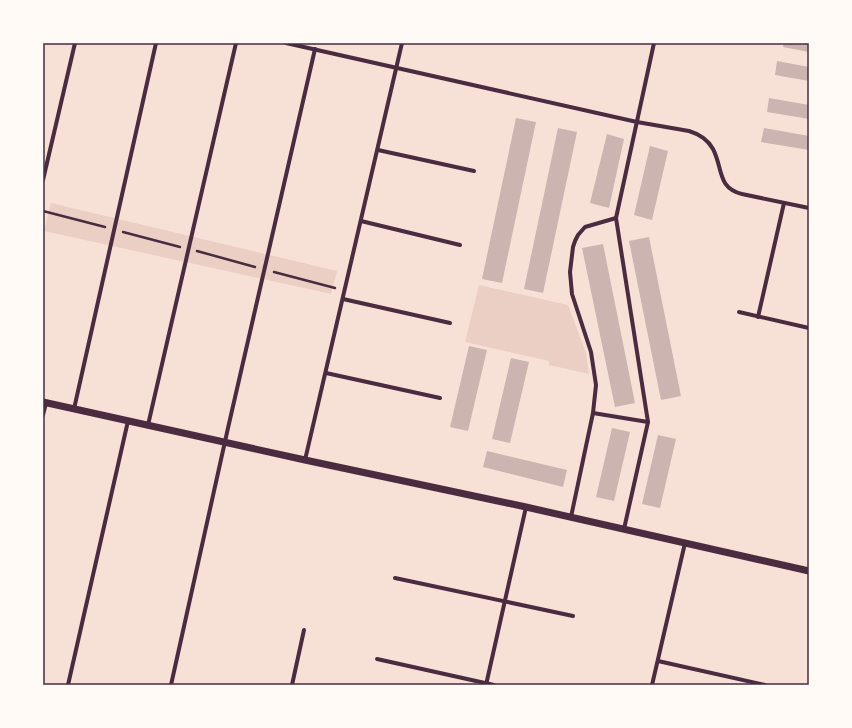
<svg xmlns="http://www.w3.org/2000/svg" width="852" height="728" viewBox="0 0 852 728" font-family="'Fira Sans',sans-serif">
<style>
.green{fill:#ebcfc5}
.building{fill:#ccb4b1}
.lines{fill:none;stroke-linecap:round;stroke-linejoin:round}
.path{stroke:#4a2c40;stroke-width:2.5}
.minor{stroke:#4a2c40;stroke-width:4}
.tertiary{stroke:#4a2c40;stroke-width:7}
.neatline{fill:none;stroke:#4a2c40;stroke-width:1.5}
</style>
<rect width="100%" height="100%" fill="#f7e1d7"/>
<g class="green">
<polygon points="51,203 337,271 331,294 44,231"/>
<polygon points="479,285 568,305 586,353 589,374 549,365 549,361 465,342"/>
</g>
<g class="building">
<polygon points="784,43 809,43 809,52 783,47"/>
<polygon points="777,61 809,67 809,81 775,75"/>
<polygon points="769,98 809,105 809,119 767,112"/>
<polygon points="516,118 536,122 502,283 482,279"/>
<polygon points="558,128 577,132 543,293 524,289"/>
<polygon points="764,128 809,136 809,150 761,142"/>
<polygon points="607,134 624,139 609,208 590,203"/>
<polygon points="650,146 668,151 652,220 634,215"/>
<polygon points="649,237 681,396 661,400 629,241"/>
<polygon points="603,244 635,403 615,407 582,248"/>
<polygon points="469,346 487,350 468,431 450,427"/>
<polygon points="511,358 529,362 510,443 492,439"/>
<polygon points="612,428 630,432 614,501 596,497"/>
<polygon points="658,435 676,439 660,508 642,504"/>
<polygon points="487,451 567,470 563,487 483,467"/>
</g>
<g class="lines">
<g class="path">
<polyline points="43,211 105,227"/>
<polyline points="123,232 180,247"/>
<polyline points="197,251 255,267"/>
<polyline points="274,272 335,288"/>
</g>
<g class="minor">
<path d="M286 43 637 122 689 131C699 134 708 140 713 149 723 168 717 188 742 194L809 208"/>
<polyline points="378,150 474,171"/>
<polyline points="43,180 75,43"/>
<polyline points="361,221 460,245"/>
<polyline points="343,299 450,323"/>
<polyline points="739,312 809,328"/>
<polyline points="758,317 784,203"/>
<polyline points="326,373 440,398"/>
<polyline points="74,409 156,43"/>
<polyline points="593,413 648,422"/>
<polyline points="43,415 46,403"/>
<polyline points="148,425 236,43"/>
<polyline points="305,460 402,43"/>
<polyline points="571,517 593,413 596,385 591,352 572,294 570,272 573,247 575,241 578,235 585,227 616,218"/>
<polyline points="624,529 648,422 616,218 654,43"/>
<polyline points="395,578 573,616"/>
<polyline points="377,659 494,685"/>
<polyline points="658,661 765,685"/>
<polyline points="68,685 128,421"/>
<polyline points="171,685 228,428 315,49"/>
<polyline points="292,685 304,630"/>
<polyline points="486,685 526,507"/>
<polyline points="652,685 685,543"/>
</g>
<polyline class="tertiary" points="43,402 305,460 526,507 809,571"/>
</g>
<rect width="852" height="728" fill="none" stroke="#fffaf5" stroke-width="88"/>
<rect x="44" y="44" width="764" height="640" class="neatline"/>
</svg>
